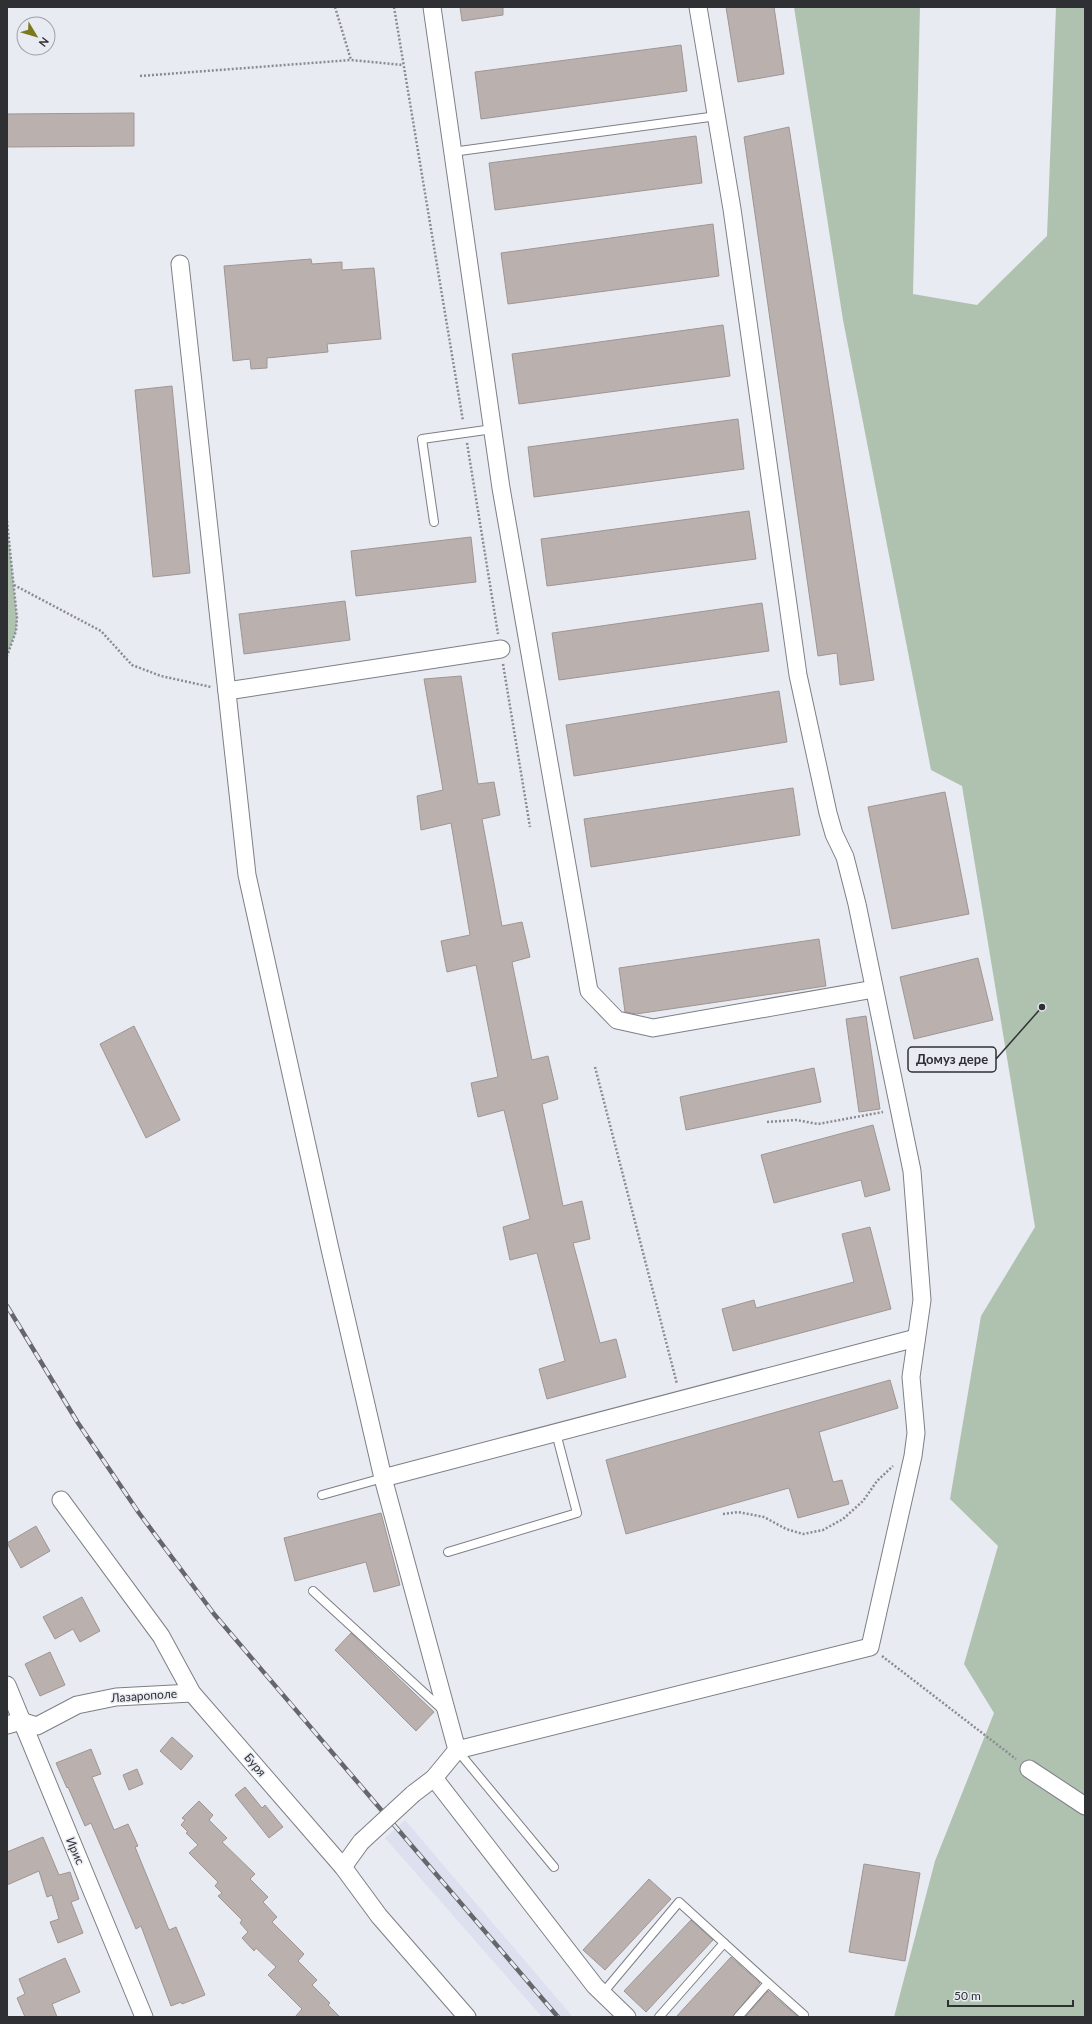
<svg xmlns="http://www.w3.org/2000/svg" width="1092" height="2024" viewBox="0 0 1092 2024" font-family="Lato,sans-serif">
<style>
.built{fill:#dde0ef}
.green{fill:#afc2b0}
.building{fill:#bab1ae;stroke:#9f9693}
.lines{fill:none;stroke-linecap:round;stroke-linejoin:round}
.service-casing{stroke:#7d7f86;stroke-width:10}
.minor-casing{stroke:#7d7f86;stroke-width:19}
.path{stroke:#8a8b91;stroke-width:2.5;stroke-dasharray:2 2;stroke-linecap:butt}
.service{stroke:#fff;stroke-width:8}
.minor{stroke:#fff;stroke-width:17}
.rail-casing{stroke:#65676b;stroke-width:4.5}
.rail{stroke:#e9ebf3;stroke-width:3;stroke-dasharray:9;stroke-linecap:butt}
.minor-bridge-casing{stroke:#7d7f86;stroke-width:19;stroke-linecap:butt}
.minor-bridge{stroke:#fff;stroke-width:17}
.labels{text-anchor:middle;stroke-width:3;stroke-linejoin:round;paint-order:stroke}
.street-label{font-size:12px;fill:#2f3033;stroke:#e9ebf3}
.leader{fill:none;stroke:#2f3033;stroke-width:1.5}
.callout-dot{fill:#2f3033;stroke:#e9ebf3;stroke-width:1.5}
.callout{fill:#e9ebf3;stroke:#2f3033;stroke-width:1.5}
.callout-label{font-size:13px;text-anchor:middle;font-weight:bold;fill:#2f3033}
</style>
<rect width="100%" height="100%" fill="#e9ebf3"/>
<polygon class="built" points="405,1820 573,2017 542,2017 385,1838"/>
<g class="green">
<polygon points="794,7 920,7 913,294 977,305 1047,236 1056,7 1085,7 1085,2017 894,2017 935,1861 994,1713 964,1664 998,1546 950,1499 981,1316 1035,1227 962,786 931,770 843,320"/>
<polygon points="7,521 17,618 16,631 7,656"/>
</g>
<g class="building">
<polygon points="460,7 503,7 503,15 462,21"/>
<polygon points="726,7 774,7 784,74 738,82"/>
<polygon points="681,45 687,91 481,119 475,72"/>
<polygon points="134,113 134,146 7,147 7,114"/>
<polygon points="789,127 874,680 840,685 837,653 818,656 744,137"/>
<polygon points="696,136 702,183 495,210 489,163"/>
<polygon points="713,224 719,276 508,304 501,253"/>
<polygon points="311,259 312,264 342,262 342,270 374,268 381,339 327,344 328,352 267,358 267,368 251,369 250,359 233,361 224,266"/>
<polygon points="723,325 730,376 519,404 512,354"/>
<polygon points="172,386 190,573 153,577 135,390"/>
<polygon points="738,419 744,469 534,497 528,447"/>
<polygon points="749,511 756,559 547,586 541,539"/>
<polygon points="471,537 476,582 356,596 351,551"/>
<polygon points="345,601 350,640 244,654 239,614"/>
<polygon points="762,603 769,651 559,680 552,633"/>
<polygon points="461,676 478,784 494,782 500,815 482,819 502,926 522,922 530,957 512,962 532,1060 548,1056 558,1099 542,1104 563,1206 582,1201 590,1239 573,1243 600,1343 616,1339 626,1377 547,1399 539,1369 565,1361 537,1253 510,1260 503,1227 530,1219 504,1110 478,1117 471,1083 498,1077 476,965 447,972 441,941 470,935 451,823 421,830 417,796 443,790 424,679"/>
<polygon points="779,691 787,742 574,776 566,725"/>
<polygon points="793,788 800,835 591,867 584,819"/>
<polygon points="945,792 969,914 892,929 868,807"/>
<polygon points="819,939 826,986 636,1014 625,1012 619,968"/>
<polygon points="978,958 993,1020 914,1039 900,977"/>
<polygon points="866,1016 880,1109 859,1112 846,1019"/>
<polygon points="134,1026 180,1120 146,1138 100,1044"/>
<polygon points="814,1068 821,1102 686,1130 680,1097"/>
<polygon points="873,1125 890,1190 865,1197 861,1180 774,1203 761,1155"/>
<polygon points="870,1227 891,1309 733,1351 722,1309 754,1300 756,1308 854,1282 842,1234"/>
<polygon points="890,1380 898,1408 819,1432 833,1482 842,1480 849,1504 798,1518 789,1488 626,1534 606,1460"/>
<polygon points="381,1513 400,1585 374,1592 366,1562 295,1581 284,1538"/>
<polygon points="36,1526 50,1551 21,1568 7,1543"/>
<polygon points="82,1597 100,1631 80,1642 73,1629 55,1639 43,1617"/>
<polygon points="351,1633 434,1712 416,1731 335,1650"/>
<polygon points="50,1652 65,1685 40,1696 25,1664"/>
<polygon points="172,1737 193,1756 181,1770 160,1751"/>
<polygon points="91,1749 101,1774 92,1777 114,1830 128,1824 138,1846 135,1847 169,1930 176,1927 205,1995 182,2004 181,2002 171,2006 141,1926 136,1929 91,1823 85,1826 68,1787 67,1788 56,1763"/>
<polygon points="137,1769 143,1784 129,1790 123,1775"/>
<polygon points="245,1787 262,1808 265,1805 283,1827 269,1838 235,1795"/>
<polygon points="199,1801 213,1815 209,1820 227,1838 222,1842 255,1874 250,1879 268,1897 263,1902 277,1917 272,1922 304,1954 298,1961 317,1980 312,1985 330,2003 328,2005 340,2017 295,2017 302,2009 268,1975 276,1967 256,1948 254,1951 242,1938 248,1932 240,1923 242,1920 218,1896 222,1893 215,1886 218,1882 189,1853 198,1845 186,1833 188,1832 181,1825 185,1820 182,1818"/>
<polygon points="43,1837 59,1875 70,1872 79,1899 71,1902 83,1933 58,1943 50,1922 59,1919 52,1895 47,1897 39,1871 7,1885 7,1852"/>
<polygon points="864,1864 920,1873 905,1961 849,1952"/>
<polygon points="649,1879 671,1899 605,1970 583,1950"/>
<polygon points="691,1920 713,1940 646,2012 624,1991"/>
<polygon points="731,1957 760,1983 733,2017 676,2017"/>
<polygon points="65,1958 80,1992 52,2004 57,2017 25,2017 17,1998 25,1994 19,1979"/>
<polygon points="768,1991 798,2017 745,2017"/>
</g>
<g class="lines">
<g class="service-casing">
<g id="service">
<polyline points="452,152 717,116"/>
<polyline points="434,522 422,439 493,429"/>
<polyline points="322,1495 383,1478"/>
<polyline points="448,1552 577,1513 556,1433"/>
<polyline points="313,1591 444,1711"/>
<polyline points="457,1750 554,1867"/>
<polyline points="768,1983 804,2015"/>
<polyline points="602,1994 679,1902 768,1983 738,2017"/>
<polyline points="659,2017 724,1943"/>
</g>
</g>
<g class="minor-casing">
<g id="minor">
<polyline points="432,7 501,488 589,991 617,1020 653,1028 874,989"/>
<polyline points="180,264 247,875 330,1249 383,1478 457,1750 870,1647 913,1456 916,1433 911,1377 922,1300 912,1171 857,904 845,857 834,834 828,813 798,675 732,209 698,7"/>
<polyline points="227,691 501,649"/>
<polyline points="383,1478 916,1338"/>
<polyline points="61,1500 161,1636 192,1693 343,1867 379,1916 467,2017"/>
<polyline points="7,1685 144,2017"/>
<polyline points="7,1725 21,1721 37,1726 77,1705 116,1697 192,1693"/>
<polyline points="1029,1769 1085,1806"/>
<polyline points="434,1778 595,1986 627,2017"/>
<polyline points="413,1794 434,1778 457,1750"/>
<polyline points="343,1867 361,1842"/>
</g>
</g>
<g class="path">
<polyline points="335,7 351,60 403,65"/>
<polyline points="394,7 463,421"/>
<polyline points="140,76 351,60"/>
<polyline points="467,443 498,634"/>
<polyline points="7,521 17,618 16,631 7,656"/>
<polyline points="14,585 101,631 132,665 161,676 211,687"/>
<polyline points="503,664 530,827"/>
<polyline points="595,1067 677,1384"/>
<polyline points="767,1122 796,1120 818,1124 883,1112"/>
<polyline points="723,1514 738,1512 764,1517 786,1529 803,1534 823,1530 843,1519 863,1501 877,1481 893,1466"/>
<polyline points="882,1656 1016,1759"/>
</g>
<use href="#service" class="service"/>
<use href="#minor" class="minor"/>
<g class="rail-casing">
<polyline id="rail" points="7,1306 78,1423 139,1513 214,1614 558,2017"/>
</g>
<use href="#rail" class="rail"/>
<g class="minor-bridge-casing">
<polyline id="minor-bridge" points="361,1842 413,1794"/>
</g>
<use href="#minor-bridge" class="minor-bridge"/>
</g>
<g class="labels">
<g class="street-label">
<text transform="translate(144 1696) rotate(-4)" y="4">Лазарополе</text>
<text transform="translate(255 1765) rotate(49)" y="4">Буря</text>
<text transform="translate(75 1851) rotate(67)" y="4">Ирис</text>
</g>
</g>
<path class="leader" d="M1042 1007L996 1059"/>
<circle class="callout-dot" cx="1042" cy="1007" r="4"/>
<rect class="callout" x="908" y="1047" width="88" height="25" rx="4"/>
<g class="callout-label">
<text x="952" y="1064">Домуз дере</text>
</g>
<rect width="1092" height="2024" fill="none" stroke="#2f3033" stroke-width="16"/>
<g transform="translate(36 36) rotate(128)"><circle r="19" fill="#e9ebf3" stroke="#9fa0a6"/>
<path d="M0-3L7 15L0 10L-7 15Z" fill="#7c781e"/>
<text y="-6" font-size="11" font-weight="bold" text-anchor="middle" fill="#2f3033">N</text>
</g>
<path d="M948 2000v6h125v-6" fill="none" stroke="#2f3033" stroke-width="2"/>
<text x="954" y="2000" font-size="12" fill="#2f3033" stroke="#e9ebf3" stroke-width="3" paint-order="stroke">50 m</text>
</svg>
